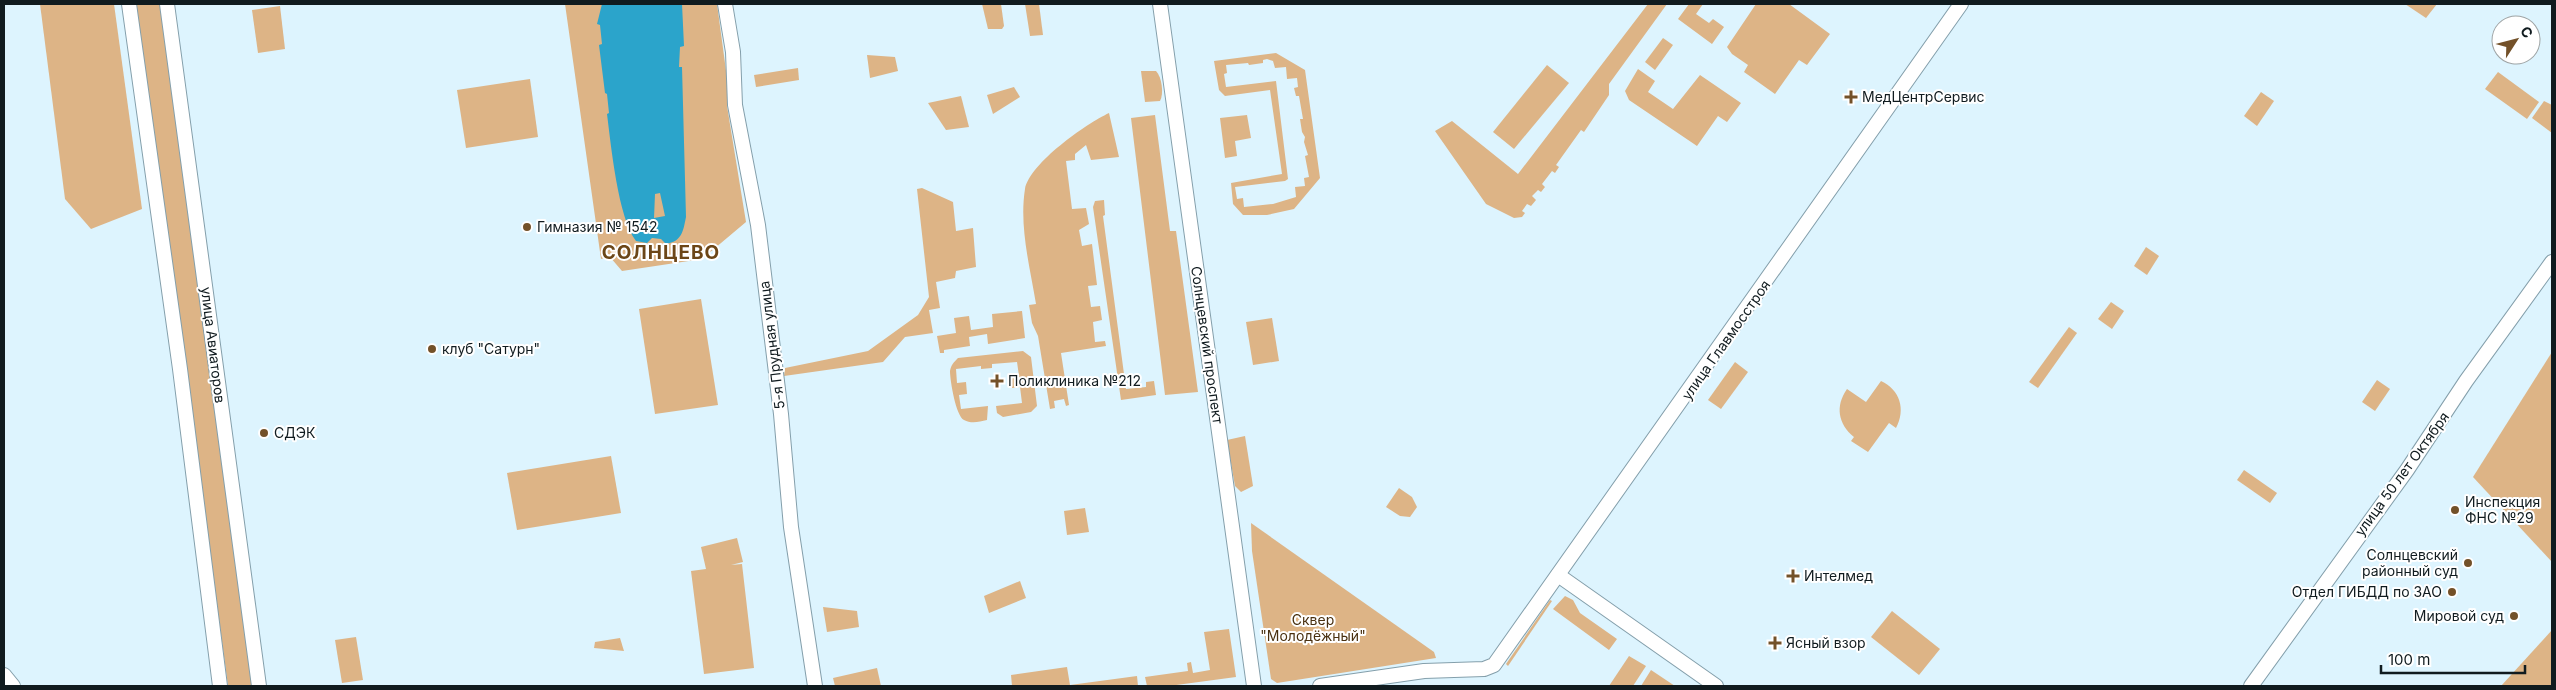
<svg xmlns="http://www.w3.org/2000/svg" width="2556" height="690" viewBox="0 0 2556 690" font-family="Inter,sans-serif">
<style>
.green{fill:#ddb486;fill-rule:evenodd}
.water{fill:#2ba4cb;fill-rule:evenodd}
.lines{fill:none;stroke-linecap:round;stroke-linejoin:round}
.minor-casing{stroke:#849fab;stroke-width:16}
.minor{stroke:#fff;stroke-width:14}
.poi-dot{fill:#735129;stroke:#fff;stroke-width:2}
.labels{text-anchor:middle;stroke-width:4;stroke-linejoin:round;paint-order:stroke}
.poi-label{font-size:14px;fill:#101b1f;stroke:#fff;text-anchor:start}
.street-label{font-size:14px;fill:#101b1f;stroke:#fff}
.park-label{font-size:14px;fill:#493010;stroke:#fff}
.district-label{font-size:19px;font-weight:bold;letter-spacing:1px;fill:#6c4617;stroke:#fff}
</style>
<rect width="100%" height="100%" fill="#ddf4fe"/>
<g class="green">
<polygon points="40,4 114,4 142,209 91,229 65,199"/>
<polygon points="136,4 162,4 254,686 228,686"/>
<polygon points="565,4 717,4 727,78 727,106 746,222 702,259 622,271 610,257 601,259"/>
<polygon points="982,4 1001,4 1004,26 1002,29 988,29"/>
<polygon points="1025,4 1039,4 1043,35 1030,36"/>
<polygon points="1648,4 1667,4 1609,84 1609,95 1584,132 1581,130 1556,165 1559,167 1555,173 1552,171 1542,184 1545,187 1541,192 1538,190 1532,196 1536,200 1531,206 1527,204 1522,211 1525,213 1522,217 1514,218 1486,204 1435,131 1452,121 1518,174"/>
<polygon points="1689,4 1703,4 1696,14 1709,23 1713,19 1724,27 1712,44 1678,19"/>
<polygon points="1756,4 1789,4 1830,34 1807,65 1799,60 1775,94 1744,72 1748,65 1732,54 1727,47"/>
<polygon points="2405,4 2437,4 2426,18"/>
<polygon points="280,6 285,49 258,53 252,10"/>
<polygon points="1663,38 1673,45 1655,70 1645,62"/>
<path d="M1276 53 1305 70 1320 178 1294 209 1267 215H1243L1233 204 1231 183 1282 174 1270 90 1225 96 1219 90 1214 61ZM1267 59 1273 61 1275 68 1286 67 1287 79 1297 78 1298 87 1294 88 1296 96H1299L1303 119H1300L1302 132 1305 137 1304 142 1308 155 1305 156 1309 177 1304 178 1305 186 1295 187 1296 197 1273 204 1244 207 1243 198 1237 199 1235 187 1285 181 1288 179 1276 81 1226 87 1224 74 1227 73 1226 65 1248 63 1249 65 1263 63V60Z"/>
<polygon points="867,55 895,57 898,71 870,78"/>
<polygon points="1547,65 1569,83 1514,149 1493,132"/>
<polygon points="798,68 799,80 756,87 754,75"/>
<polygon points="1638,69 1655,81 1648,92 1673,109 1700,75 1741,103 1727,122 1718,116 1697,146 1629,100 1625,91"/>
<path d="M1141 71H1156C1162 77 1164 94 1160 101L1145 102Z"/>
<polygon points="2498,72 2539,102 2527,119 2485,89"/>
<polygon points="530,79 538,137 466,148 457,90"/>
<polygon points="1014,87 1020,97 993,114 987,95"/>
<polygon points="2261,92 2274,101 2257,126 2244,116"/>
<polygon points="961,96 969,127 946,130 928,103"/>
<polygon points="2544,101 2552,105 2552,133 2532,118"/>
<path d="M1109 113 1119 157 1091 160 1086 145 1075 154V160L1066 161 1072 209 1086 208 1089 224 1079 230 1082 246 1092 244 1097 285 1088 286 1091 307 1100 306 1102 320 1093 322 1095 342 1105 341 1106 346 1061 353 1069 405 1066 406 1064 399 1054 401 1055 408 1050 409 1038 336 1032 323 1029 305 1036 304C1030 267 1019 227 1025 189 1030 163 1086 124 1109 113Z"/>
<polygon points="1155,115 1170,231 1176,231 1198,392 1165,395 1131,118"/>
<polygon points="1247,115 1251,138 1235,141 1237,156 1225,158 1220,118"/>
<polygon points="922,188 953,202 956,231 973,228 976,267 956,271 955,278 936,282 940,308 929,310 933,333 905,337 883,362 784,376 785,368 868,351 918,315 929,297 917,189"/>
<polygon points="1104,200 1105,215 1103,216 1126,389 1146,387 1146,382 1154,381 1156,395 1121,400 1093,207 1095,201"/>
<polygon points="2146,247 2159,256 2147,275 2134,266"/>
<polygon points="701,299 718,405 655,414 639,309"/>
<polygon points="2111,302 2124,311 2112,329 2098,319"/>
<polygon points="1022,311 1025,338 988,344 987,334 969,337 970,346 944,350 944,353 940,353 937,336 956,333 954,318 969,316 971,330 993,327 992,314"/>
<polygon points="1272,318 1279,361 1253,365 1246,322"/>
<polygon points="2069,327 2077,333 2038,388 2029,382"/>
<path d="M1023 351 1031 357 1037 406 1031 412 1003 417 997 413 996 406 1022 403 1020 387 1012 388 1011 377 1019 376 1017 362 992 364V368L981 369V366L956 369 957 383 966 382 967 394 959 395 961 409 988 406 987 420C979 422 971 424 964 420 956 416 950 381 950 371 951 365 954 362 958 358Z"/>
<polygon points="2552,352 2552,562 2473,477"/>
<polygon points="1735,362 1748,372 1721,409 1708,400"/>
<polygon points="2377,380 2390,389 2375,411 2362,402"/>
<path d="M1881 381C1900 390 1906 409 1896 428L1889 423 1868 452 1851 441 1854 437C1838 424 1835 406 1847 389L1866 402Z"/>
<polygon points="1245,436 1253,486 1241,492 1235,486 1227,440"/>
<polygon points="611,456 621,513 517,530 507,473"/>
<polygon points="2244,470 2277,493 2270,503 2237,480"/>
<polygon points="1399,488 1412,497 1417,507 1410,517 1400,516 1386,507"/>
<polygon points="1085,508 1089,532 1067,535 1064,511"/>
<polygon points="1251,523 1434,652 1436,658 1277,683 1271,679 1252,551"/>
<polygon points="737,538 743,562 731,565 742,564 754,668 704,674 691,571 706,569 701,547"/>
<polygon points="1020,581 1026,598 989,613 984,596"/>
<polygon points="1565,596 1573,600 1580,613 1617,639 1609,650 1553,609"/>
<polygon points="1550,600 1552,601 1508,666 1506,664"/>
<polygon points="823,607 857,611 859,627 827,632"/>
<polygon points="1892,611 1940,649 1919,675 1871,637"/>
<polygon points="1229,629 1236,677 1169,686 1147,686 1145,677 1188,671 1187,663 1191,662 1193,673 1210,670 1204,632"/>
<polygon points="2552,630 2552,686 2501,686"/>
<polygon points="356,637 363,680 342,683 335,640"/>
<polygon points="620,638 624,651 594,648 595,642"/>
<polygon points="1629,656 1646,666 1633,686 1609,686"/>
<polygon points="1067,667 1070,685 1137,676 1138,686 1012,686 1011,675"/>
<polygon points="877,668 881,686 835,686 833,678"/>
<polygon points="1651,670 1675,686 1641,686"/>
</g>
<path class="water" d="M602 4H682L684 46 680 47 679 67H682L686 217C683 232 682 241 666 244L661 239 652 238 647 243 636 241C618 218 611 145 607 114L609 113 607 94 605 93 599 45 602 44 600 25 597 24ZM660 193 665 216 654 218 655 194Z"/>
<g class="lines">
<g class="minor-casing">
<g id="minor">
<polyline points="129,4 180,369 220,686"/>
<polyline points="167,4 259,686"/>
<polyline points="725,4 733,52 735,105 758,225 781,414 791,527 815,686"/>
<polyline points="1160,4 1254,686"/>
<polyline points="1558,575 1716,686"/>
<polyline points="4,675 13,686"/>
<polyline points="1320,686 1424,671 1484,669 1494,665 1961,4"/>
<polyline points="2251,686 2407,470 2466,381 2552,262"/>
</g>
</g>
<use href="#minor" class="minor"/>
</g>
<g class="poi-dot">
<path d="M1848.5 89.5h5v5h5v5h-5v5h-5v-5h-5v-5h5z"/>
<circle cx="527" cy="227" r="5"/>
<circle cx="432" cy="349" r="5"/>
<path d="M994.5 373.5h5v5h5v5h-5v5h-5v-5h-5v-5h5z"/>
<circle cx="264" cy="433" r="5"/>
<circle cx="2455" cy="510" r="5"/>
<circle cx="2468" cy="563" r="5"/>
<path d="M1790.5 568.5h5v5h5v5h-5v5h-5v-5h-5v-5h5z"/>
<circle cx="2452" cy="592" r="5"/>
<circle cx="2514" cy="616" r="5"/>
<path d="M1772.5 635.5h5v5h5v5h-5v5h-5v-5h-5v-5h5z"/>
</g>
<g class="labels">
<g class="poi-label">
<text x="1862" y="102">МедЦентрСервис</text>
<text x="537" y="232">Гимназия № 1542</text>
<text x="442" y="354">клуб "Сатурн"</text>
<text x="1008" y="386">Поликлиника №212</text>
<text x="274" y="438">СДЭК</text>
<text x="2465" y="507">Инспекция<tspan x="2465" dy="16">ФНС №29</tspan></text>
<text x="2458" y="560" text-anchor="end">Солнцевский<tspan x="2458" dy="16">районный суд</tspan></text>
<text x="1804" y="581">Интелмед</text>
<text x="2442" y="597" text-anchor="end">Отдел ГИБДД по ЗАО</text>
<text x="2504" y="621" text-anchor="end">Мировой суд</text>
<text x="1786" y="648">Ясный взор</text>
</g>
<g class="street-label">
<text transform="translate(1726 340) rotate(-55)" y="5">улица Главмосстроя</text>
<text transform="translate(213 345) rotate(83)" y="5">улица Авиаторов</text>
<text transform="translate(772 345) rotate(-97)" y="5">5-я Прудная улица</text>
<text transform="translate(1207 345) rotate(82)" y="5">Солнцевский проспект</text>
<text transform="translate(2402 474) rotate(-54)" y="5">улица 50 лет Октября</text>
</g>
<g class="park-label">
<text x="1313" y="625">Сквер<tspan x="1313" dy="16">"Молодёжный"</tspan></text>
</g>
<g class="district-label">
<text x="661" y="259">СОЛНЦЕВО</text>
</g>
</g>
<rect width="2556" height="690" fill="none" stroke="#101b1f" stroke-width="10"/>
<g transform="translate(2516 40) rotate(54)"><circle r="24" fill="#ffffff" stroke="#9fa4a5"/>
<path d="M0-4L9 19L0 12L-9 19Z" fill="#735129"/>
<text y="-8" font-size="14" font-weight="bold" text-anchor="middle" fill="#101b1f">С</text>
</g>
<path d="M2381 665v8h144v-8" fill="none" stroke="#101b1f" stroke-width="2.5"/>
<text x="2388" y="665" font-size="15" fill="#101b1f" stroke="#ffffff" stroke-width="4" paint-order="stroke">100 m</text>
</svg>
